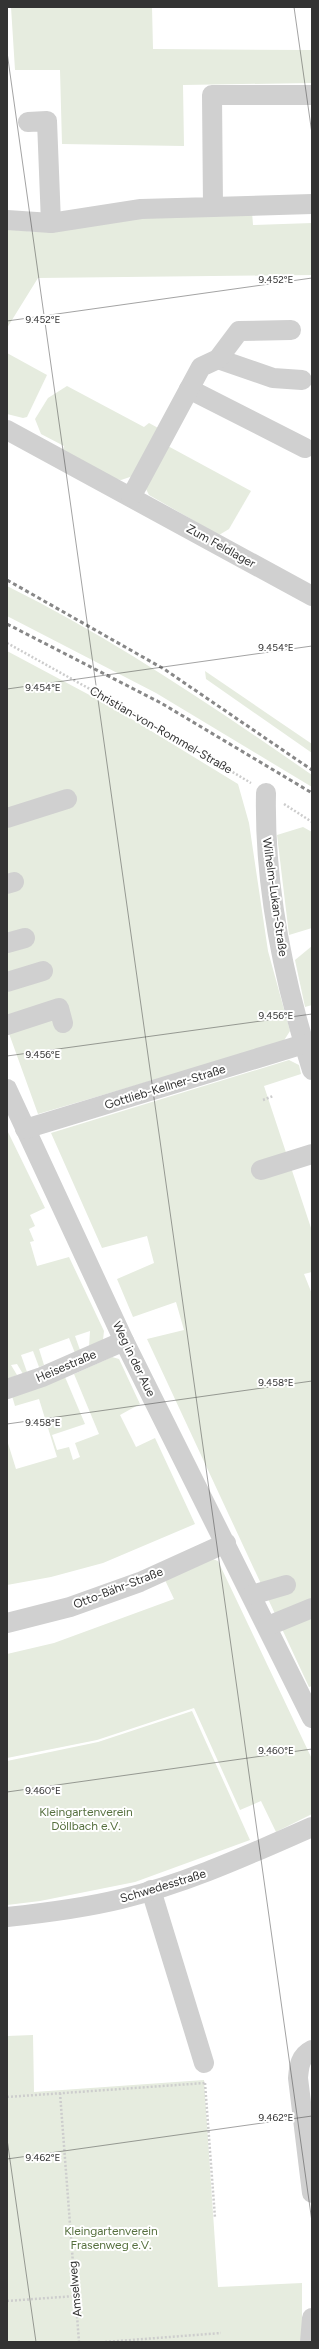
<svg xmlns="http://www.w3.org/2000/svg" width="319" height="2349" viewBox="0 0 319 2349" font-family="Figtree,sans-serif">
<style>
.green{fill:#e6ecdf}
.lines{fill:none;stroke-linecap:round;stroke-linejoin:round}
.path{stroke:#cdcdcd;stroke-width:2.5;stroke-dasharray:2 2;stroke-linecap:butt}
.minor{stroke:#d0d0d0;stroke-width:20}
.rail{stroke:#888;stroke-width:3;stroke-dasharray:4 3;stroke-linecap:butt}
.ticks{fill:none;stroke:#333;stroke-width:1;stroke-opacity:0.45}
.labels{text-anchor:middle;stroke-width:4;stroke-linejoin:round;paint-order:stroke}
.street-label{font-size:12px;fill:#333;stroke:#fff}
.park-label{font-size:12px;fill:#56703f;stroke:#fff}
.ticks-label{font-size:10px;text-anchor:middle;fill:#333;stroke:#fff;stroke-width:4;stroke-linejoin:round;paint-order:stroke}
</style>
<rect width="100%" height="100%" fill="#fff"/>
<g class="green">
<polygon points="11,7 152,7 153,49 312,50 312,83 183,85 184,146 62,144 60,70 15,70"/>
<polygon points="252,212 253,225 312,223 312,275 38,278 7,328 7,229 36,232 53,232 147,214"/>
<polygon points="7,353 47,375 27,417 23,418 7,414"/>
<polygon points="67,386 144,427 149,423 160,429 133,476 121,480 114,479 63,451 64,446 41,434 35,419 48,398"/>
<polygon points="166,445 251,491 229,529 219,535 149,495 146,489"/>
<path d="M7 586C114 639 214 707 312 775V787L156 693 7 616Z"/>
<polygon points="7,651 112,707 238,784 249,823 268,951 290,1031 283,1042 38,1114 7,1028"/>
<polygon points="205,671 312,744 312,753 206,679"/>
<polygon points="303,827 312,832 312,928 289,935 277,835"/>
<polygon points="312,946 312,1005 305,1007 295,960"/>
<polygon points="289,1060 299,1065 301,1074 264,1086 312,1231 312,1272 304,1274 312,1294 312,1686 309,1687 147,1339 184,1330 176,1302 133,1317 117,1279 154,1263 147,1236 102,1248 51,1133"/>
<polygon points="7,1130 45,1208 30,1215 35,1226 29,1229 34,1241 30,1242 37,1266 69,1257 104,1331 103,1340 89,1347 90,1331 75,1336 80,1350 75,1353 69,1338 39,1349 44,1365 39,1367 33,1351 21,1355 27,1372 23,1374 17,1364 11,1365 17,1375 8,1379"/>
<polygon points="112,1357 119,1359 140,1404 120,1415 136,1447 155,1438 195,1524 103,1563 51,1577 7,1585 7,1440 16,1469 57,1457 39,1399 15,1406 12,1396 65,1377 85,1424 52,1435 57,1450 69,1447 73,1460 80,1457 75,1443 99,1434 74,1374"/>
<polygon points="210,1558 218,1561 312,1759 312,1814 276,1832 261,1801 240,1810 194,1708 97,1740 7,1758 7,1654 54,1643 174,1599 165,1580"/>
<polygon points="192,1711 250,1840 135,1882 40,1901 7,1905 7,1761 98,1742"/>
<polygon points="33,2035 34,2092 204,2080 218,2287 302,2283 302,2342 7,2342 7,2036"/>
</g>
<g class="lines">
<g class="path">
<polyline points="7,643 133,713 251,783"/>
<polyline points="284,804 312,822"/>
<polyline points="263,1100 273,1096"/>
<polyline points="205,2083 215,2218"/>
<polyline points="60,2093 79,2342"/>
<polyline points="7,2097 205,2083"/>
<polyline points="7,2301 75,2296"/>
<polyline points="105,2342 221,2333"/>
</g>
<g class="minor">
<polyline points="28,122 47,121 51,223"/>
<polyline points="213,207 312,204"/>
<polyline points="7,220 51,223 141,209 213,207 212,95 312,95"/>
<polyline points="218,359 273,378 302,380"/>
<polyline points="189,389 305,448"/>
<polyline points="7,430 312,596"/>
<polyline points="131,497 201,367 218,359 239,331 291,330"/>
<path d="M266 793C264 886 284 982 312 1070"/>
<polyline points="7,818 67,799"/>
<polyline points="7,884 14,882"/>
<polyline points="7,943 25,938"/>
<polyline points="7,982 43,971"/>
<polyline points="7,1025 59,1008 63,1023"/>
<polyline points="7,1089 124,1341 312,1718"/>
<polyline points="25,1129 304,1044"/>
<polyline points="261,1170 312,1154"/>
<polyline points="7,1389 42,1377 124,1341"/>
<polyline points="252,1595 286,1585"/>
<polyline points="7,1623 70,1607 140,1582 226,1543"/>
<polyline points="268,1626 312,1608"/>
<polyline points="151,1890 204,2063"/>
<path d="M7 1917C45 1913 84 1908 121 1899 188 1883 250 1854 312 1827"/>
<path d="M312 2050C300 2056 299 2066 298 2078L312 2193"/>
<polyline points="310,2342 312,2318"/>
</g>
<g class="rail">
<polyline points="7,580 164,669 312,770"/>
<polyline points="7,624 161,703 312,793"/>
</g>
</g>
<path class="ticks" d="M294 7 312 134M7 52 312 2222M7 321 312 278M7 689 312 646M7 1056 312 1014M7 1424 312 1381M7 1792 312 1749M7 2139 36 2342M7 2159 312 2116"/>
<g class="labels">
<g class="street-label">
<text transform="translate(221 546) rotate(29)" y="4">Zum Feldlager</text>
<text transform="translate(161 730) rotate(30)" y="4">Christian-von-Rommel-Straße</text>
<text transform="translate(275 897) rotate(82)" y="4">Wilhelm-Lukan-Straße</text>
<text transform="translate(165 1087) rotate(-17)" y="4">Gottlieb-Kellner-Straße</text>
<text transform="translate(134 1359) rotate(64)" y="4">Weg in der Aue</text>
<text transform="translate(66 1366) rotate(-23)" y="4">Heisestraße</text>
<text transform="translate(118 1588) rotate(-21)" y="4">Otto-Bähr-Straße</text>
<text transform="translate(163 1886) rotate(-17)" y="4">Schwedesstraße</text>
<text transform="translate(75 2289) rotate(-95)" y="4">Amselweg</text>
</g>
<g class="park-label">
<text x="86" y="1816">Kleingartenverein<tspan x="86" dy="14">Döllbach e.V.</tspan></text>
<text x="111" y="2235">Kleingartenverein<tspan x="111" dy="14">Frasenweg e.V.</tspan></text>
</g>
</g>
<g class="ticks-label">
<text x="276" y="283">9.452°E</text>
<text x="43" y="323">9.452°E</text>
<text x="276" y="651">9.454°E</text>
<text x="43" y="691">9.454°E</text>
<text x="276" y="1019">9.456°E</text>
<text x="43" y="1058">9.456°E</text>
<text x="276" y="1386">9.458°E</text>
<text x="43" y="1426">9.458°E</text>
<text x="276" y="1754">9.460°E</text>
<text x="43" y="1794">9.460°E</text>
<text x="276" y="2121">9.462°E</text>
<text x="43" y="2161">9.462°E</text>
</g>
<rect width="319" height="2349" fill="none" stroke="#333333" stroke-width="16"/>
</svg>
